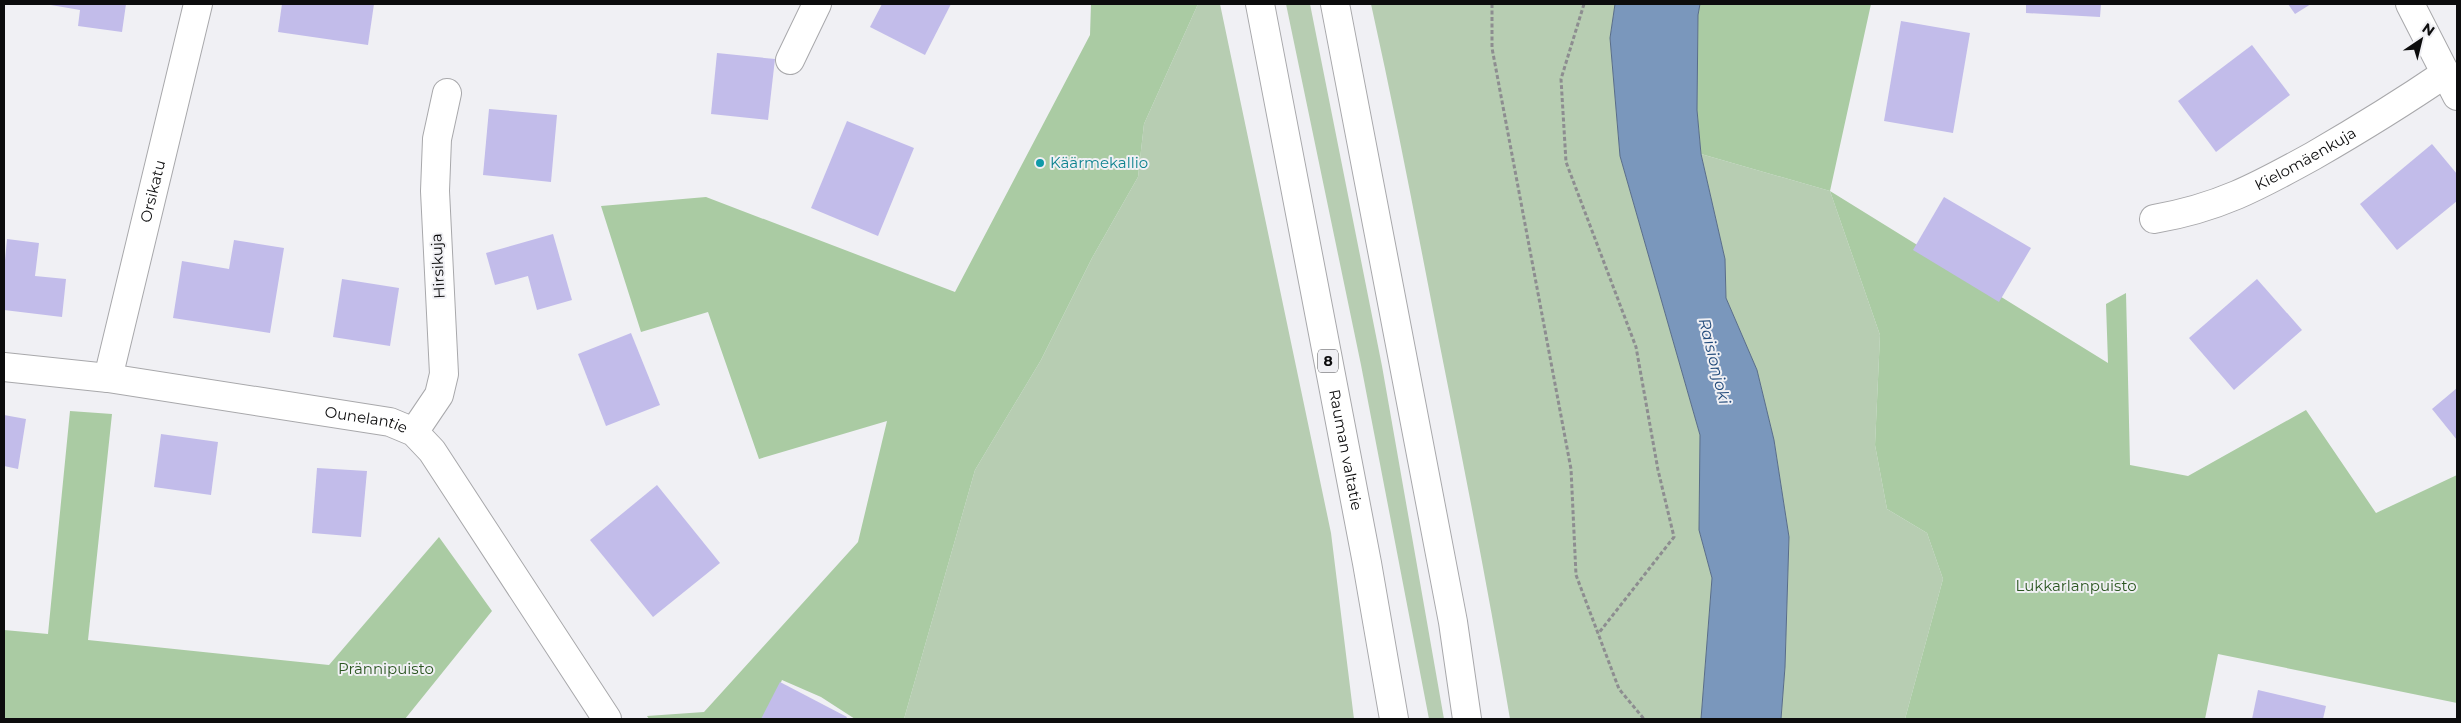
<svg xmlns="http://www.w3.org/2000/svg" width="2461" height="723" viewBox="0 0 2461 723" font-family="Montserrat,sans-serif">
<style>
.green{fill:#b7cdb2}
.forest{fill:#aacba3}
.water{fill:#7a97bc;stroke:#596d88}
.building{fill:#c2bcea}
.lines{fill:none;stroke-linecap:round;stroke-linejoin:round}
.minor-casing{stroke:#a8a8ab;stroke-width:30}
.motorway-casing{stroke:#a8a8ab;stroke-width:30}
.path{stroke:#8d8d90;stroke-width:3;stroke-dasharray:4 2.5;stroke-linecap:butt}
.minor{stroke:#fff;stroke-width:28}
.motorway{stroke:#fff;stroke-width:28}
.culture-dot{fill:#0f9aa8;stroke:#f0f0f4;stroke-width:2}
.labels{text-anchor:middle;stroke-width:4;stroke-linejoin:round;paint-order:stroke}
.shield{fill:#f0f0f4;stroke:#505052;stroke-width:1}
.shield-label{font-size:14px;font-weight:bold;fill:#0c0c0d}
.street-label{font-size:15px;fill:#0c0c0d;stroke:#f0f0f4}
.culture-label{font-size:15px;fill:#0d838f;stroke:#f0f0f4;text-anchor:start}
.park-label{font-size:15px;fill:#2b5621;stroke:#f0f0f4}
.water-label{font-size:16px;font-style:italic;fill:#1f4879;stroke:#f0f0f4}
</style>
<rect width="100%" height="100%" fill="#f0f0f4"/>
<g class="green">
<polygon points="1198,4 1220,4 1331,533 1354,719 904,719 975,470 1041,360 1092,258 1138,177 1144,124"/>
<polygon points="1286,4 1310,4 1382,366 1444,719 1429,719 1361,365"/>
<path d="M1371 4H1615L1610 38 1620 156 1700 435 1699 530 1712 578 1701 719H1510C1489 593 1464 467 1439 341 1417 228 1396 116 1371 4Z"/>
<polygon points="1701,154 1830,191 1880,335 1875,445 1887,509 1927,533 1943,579 1905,719 1781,719 1785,667 1789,537 1774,440 1757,370 1726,298 1725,259"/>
</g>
<g class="forest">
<polygon points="1091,4 1198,4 1144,124 1138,177 1092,258 1041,360 975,470 904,719 855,719 821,697 782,680 764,719 649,719 647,716 704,712 858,542 887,421 759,459 708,312 641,332 601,206 706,197 955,292 1090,35"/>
<polygon points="1700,4 1871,4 1830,191 2108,363 2106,304 2126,293 2130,465 2188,476 2306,410 2376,513 2457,475 2457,703 2218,654 2205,719 1905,719 1943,579 1927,533 1887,509 1875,445 1880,335 1830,191 1701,154 1697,110 1698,15"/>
<polygon points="70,411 112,414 88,640 329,665 439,537 492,611 405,719 4,719 4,630 48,634"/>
</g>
<polygon class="water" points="1615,4 1700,4 1698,15 1697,110 1701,154 1725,259 1726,298 1757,370 1774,440 1789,537 1785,667 1781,719 1701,719 1712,578 1699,530 1700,435 1620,156 1610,38"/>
<g class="building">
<polygon points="45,4 126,4 122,32 78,26 80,10"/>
<polygon points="282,4 374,4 368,45 278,32"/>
<polygon points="882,4 951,4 925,55 870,27"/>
<polygon points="2026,4 2101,4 2100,17 2026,13"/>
<polygon points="2288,4 2311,4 2295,14"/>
<polygon points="1901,21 1970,33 1953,133 1884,121"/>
<polygon points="2252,45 2290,95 2216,152 2178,101"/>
<polygon points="717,53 775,59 768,120 711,114"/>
<polygon points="489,109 557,115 551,182 483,175"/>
<polygon points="847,121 914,148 878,236 811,208"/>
<polygon points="2432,144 2457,174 2457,201 2397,250 2360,204"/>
<polygon points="1944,197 2031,248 1999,302 1913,250"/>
<polygon points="553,234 572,300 537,310 528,276 495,285 486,253"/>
<polygon points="7,239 39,243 35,276 66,279 62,317 4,310 4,271"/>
<polygon points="234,240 284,248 270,333 173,318 182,261 229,269"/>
<polygon points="342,279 399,288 390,346 333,337"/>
<polygon points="2257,279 2302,330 2234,390 2189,338"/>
<polygon points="631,333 660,405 606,426 578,354"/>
<polygon points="2457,388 2457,440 2432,409"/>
<polygon points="4,415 26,419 18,469 4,466"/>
<polygon points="161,434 218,442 211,495 154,487"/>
<polygon points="317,468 367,471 361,537 312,533"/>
<polygon points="657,485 720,563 653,617 590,540"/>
<polygon points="780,682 847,717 846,719 761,719"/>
<polygon points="2258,690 2326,706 2323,719 2252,719"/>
</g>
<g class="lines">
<g class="minor-casing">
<g id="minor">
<polyline points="2410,4 2457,96"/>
<polyline points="790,60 817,4"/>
<path id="s1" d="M2154 219C2218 208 2257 187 2313 156 2358 130 2402 103 2446 73"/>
<path id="s2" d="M4 367 108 378 390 422 414 432 432 451 607 719"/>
<path id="s3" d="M108 378 198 4"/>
<polyline points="414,432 439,395 444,374 435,191 437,139 447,93"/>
</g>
</g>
<g class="motorway-casing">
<g id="motorway">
<path id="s4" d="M1260 4 1367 563 1394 719"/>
<polyline points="1335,4 1453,622 1467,719"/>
</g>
</g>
<g class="path">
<polyline points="1492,4 1492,48 1571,469 1576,575 1619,689 1644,719"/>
<polyline points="1584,4 1561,79 1566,162 1636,347 1658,470 1674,537 1598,634"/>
</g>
<use href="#minor" class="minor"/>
<use href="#motorway" class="motorway"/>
</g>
<circle class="culture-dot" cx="1040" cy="163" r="5"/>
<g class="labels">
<rect class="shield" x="1318" y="349.5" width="20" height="23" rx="4"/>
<g class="shield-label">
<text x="1328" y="366">8</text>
</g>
<g class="street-label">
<text dy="5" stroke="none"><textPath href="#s1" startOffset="164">Kielomäenkuja</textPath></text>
<text dy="5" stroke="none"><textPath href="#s3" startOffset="192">Orsikatu</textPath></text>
<text transform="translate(438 266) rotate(-93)" y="5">Hirsikuja</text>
<text dy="5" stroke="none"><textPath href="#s2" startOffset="366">Ounelantie</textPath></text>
<text dy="5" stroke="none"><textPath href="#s4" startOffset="454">Rauman valtatie</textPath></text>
</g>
<g class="culture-label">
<text x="1050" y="168">Käärmekallio</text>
</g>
<g class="park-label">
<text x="2076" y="591">Lukkarlanpuisto</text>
<text x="386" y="674">Prännipuisto</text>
</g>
<g class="water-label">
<text transform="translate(1715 361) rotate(76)" y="6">Raisionjoki</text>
</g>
</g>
<rect width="2461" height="723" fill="none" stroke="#0c0c0d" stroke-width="10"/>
<g transform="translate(2421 40) rotate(35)" stroke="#f0f0f4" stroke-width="4" paint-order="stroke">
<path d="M0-4L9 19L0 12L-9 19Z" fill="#0c0c0d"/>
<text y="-8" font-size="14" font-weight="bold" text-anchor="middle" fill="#0c0c0d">N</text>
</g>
</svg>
